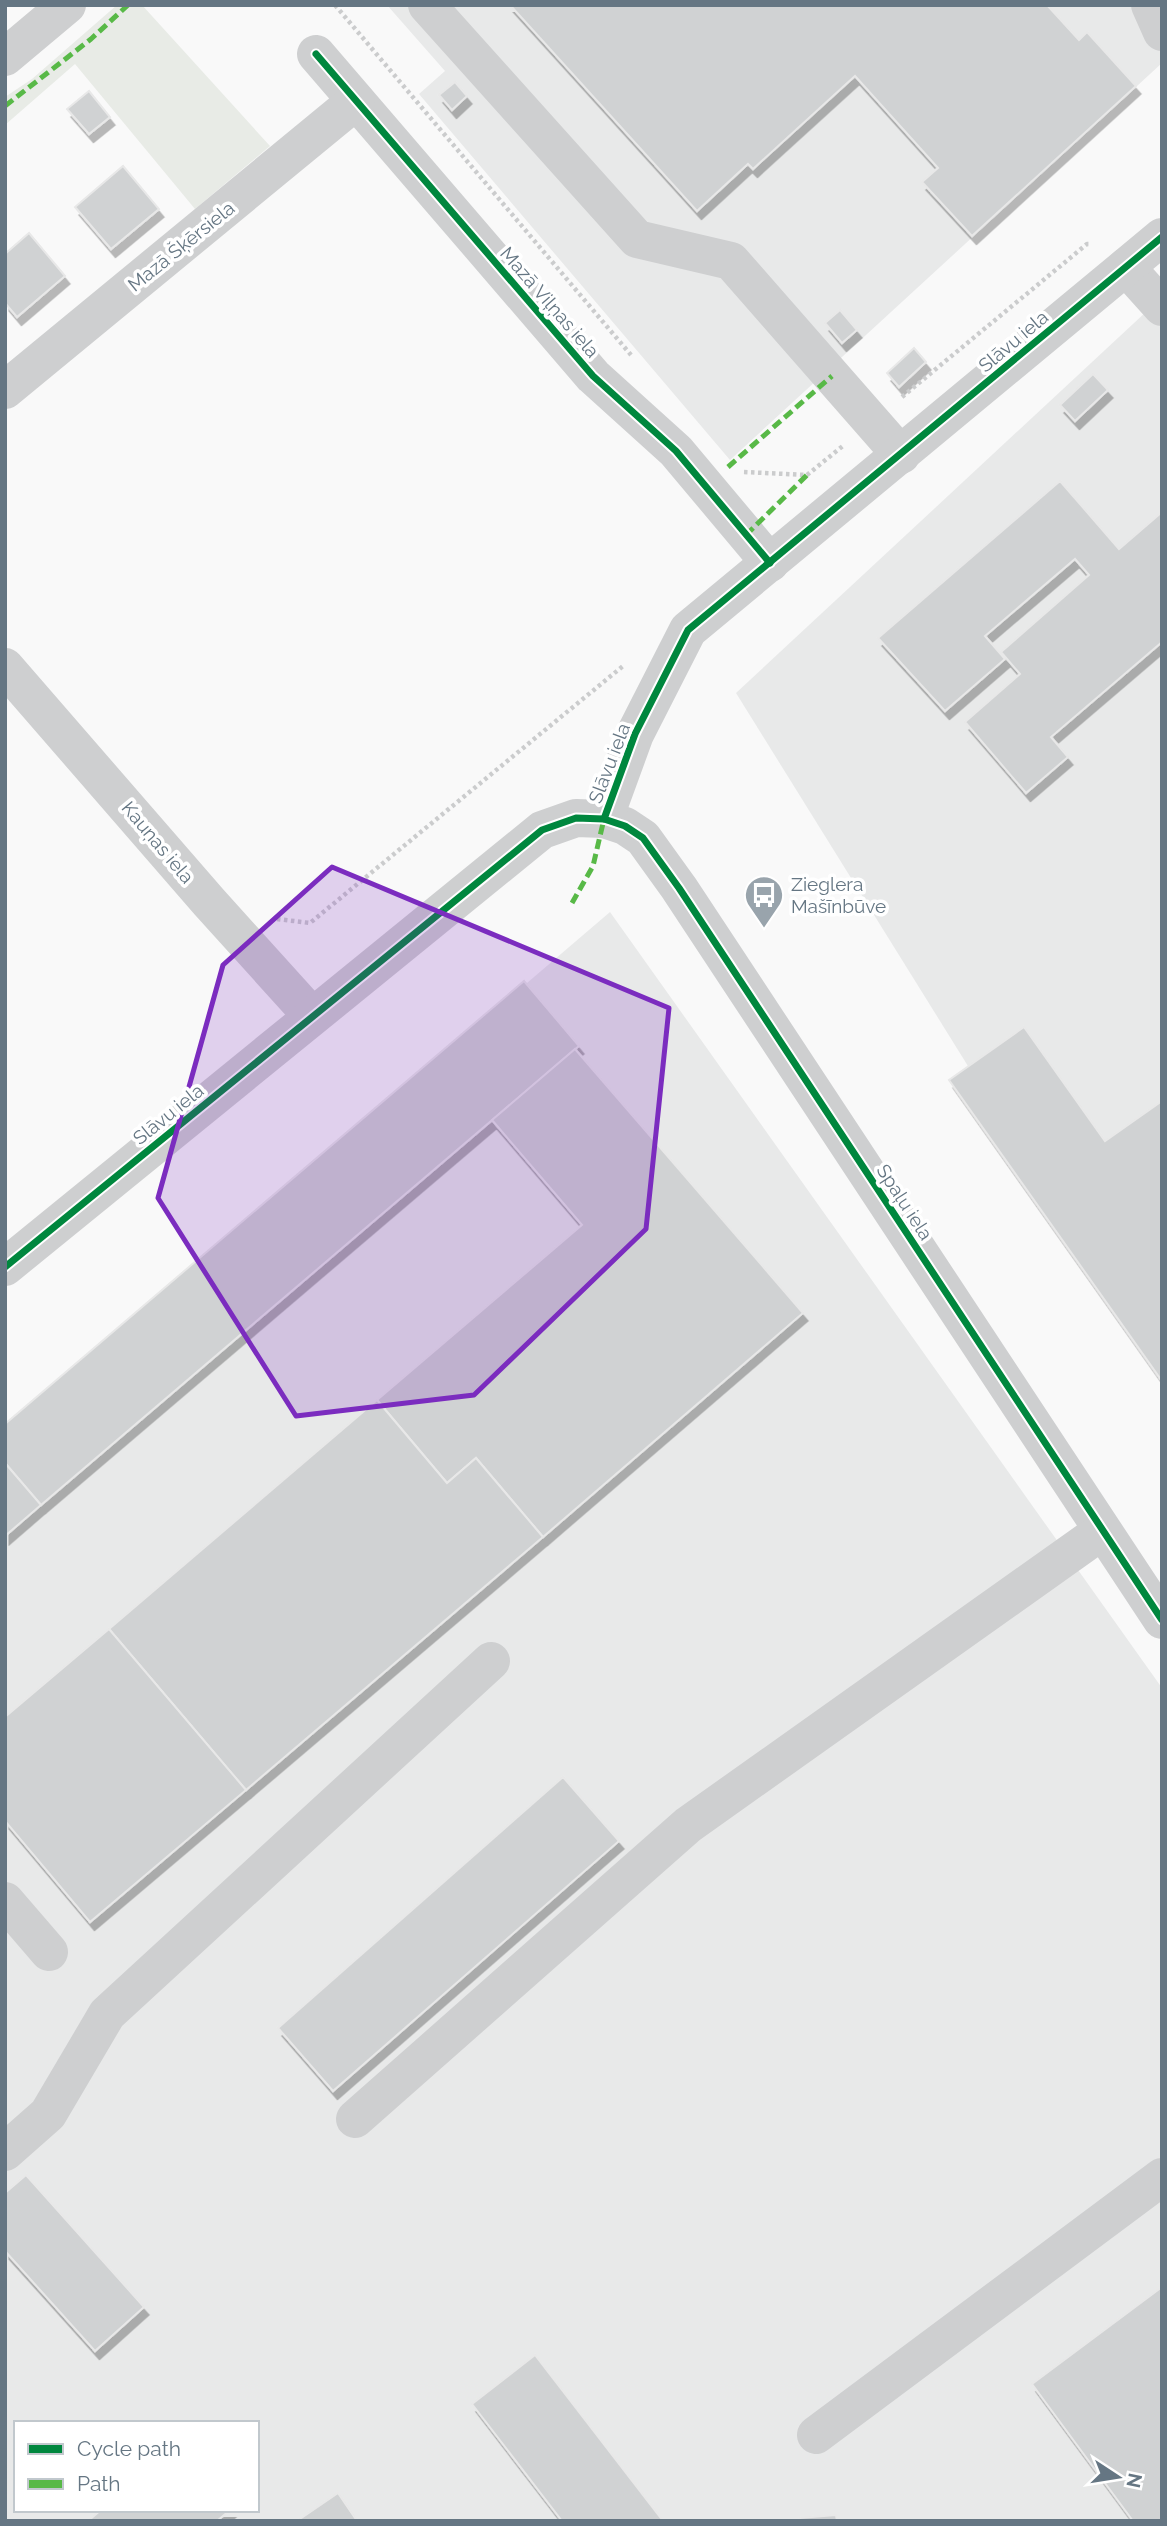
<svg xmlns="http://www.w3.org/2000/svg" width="1167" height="2526" viewBox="0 0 1167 2526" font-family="Raleway,sans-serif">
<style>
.built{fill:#e8e9e9;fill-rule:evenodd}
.green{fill:#e8ebe6}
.building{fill:#d0d2d3;stroke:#e8e8e8;stroke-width:2;filter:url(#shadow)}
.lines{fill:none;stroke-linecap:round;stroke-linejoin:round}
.path{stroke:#cbcccd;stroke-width:4.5;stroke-dasharray:3.5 3.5;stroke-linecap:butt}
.minor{stroke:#cecfd0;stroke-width:38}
.quiet{stroke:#58b947;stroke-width:5;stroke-dasharray:10 5;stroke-linecap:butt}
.cycleway-casing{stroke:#fff;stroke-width:11}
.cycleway{stroke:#00873e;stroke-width:7}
.marked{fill:#7b2cbf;fill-opacity:0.2;stroke:#7b2cbf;stroke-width:5;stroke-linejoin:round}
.labels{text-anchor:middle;stroke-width:7;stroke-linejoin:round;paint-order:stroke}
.street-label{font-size:19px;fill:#657683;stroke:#fff}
.poi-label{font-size:19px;fill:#657683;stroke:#fff;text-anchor:start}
</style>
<defs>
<filter id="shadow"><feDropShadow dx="4.5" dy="8" stdDeviation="0" flood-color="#0004"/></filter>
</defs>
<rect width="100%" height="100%" fill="#f9f9f9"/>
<g class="built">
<polygon points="387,5 1162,5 1162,63 730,460 419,94 445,71"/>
<polygon points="1162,297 1162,1378 736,693"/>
<path d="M610 912 1162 1688V2521H5V1429ZM16 2423H257V2510H16Z"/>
</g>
<polygon class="green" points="117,5 142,5 270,146 195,209 75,64 5,125 5,97 32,79"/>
<g class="building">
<polygon points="510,5 1047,5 1079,40 1087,32 1136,86 972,236 922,182 938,168 855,76 753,169 748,164 697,211"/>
<polygon points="455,82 467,96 452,110 439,95"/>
<polygon points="89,91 110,117 89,134 67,109"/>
<polygon points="123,166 159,209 111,249 75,207"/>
<polygon points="29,233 65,276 17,317 5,303 5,254"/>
<polygon points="840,310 857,330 842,343 825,323"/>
<polygon points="914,348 926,362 899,387 887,373"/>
<polygon points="1093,374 1108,390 1075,421 1060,405"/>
<polygon points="1060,481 1119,549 1162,512 1162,642 1051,737 1068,757 1026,793 965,722 1020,674 1001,652 1089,575 1075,559 985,636 1005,659 945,711 878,638"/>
<polygon points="524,981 579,1046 41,1505 5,1463 5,1424"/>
<polygon points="1024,1027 1105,1141 1162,1101 1162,1381 949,1080"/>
<polygon points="575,1049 803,1313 543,1537 476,1458 447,1483 377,1400 582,1225 492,1120"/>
<polygon points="377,1400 447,1483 476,1458 543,1537 246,1790 109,1629"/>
<polygon points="5,1463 41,1505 5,1536"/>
<polygon points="109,1629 246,1790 90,1922 5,1821 5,1717"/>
<polygon points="563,1777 619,1841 333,2091 278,2028"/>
<polygon points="26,2175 144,2307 95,2351 5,2251 5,2193"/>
<polygon points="1162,2287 1162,2521 1133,2521 1032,2384"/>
<polygon points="535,2355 663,2521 562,2521 472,2404"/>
<polygon points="338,2493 357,2521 297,2521"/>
<polygon points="101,2510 230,2510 217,2521 88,2521"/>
<polygon points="836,2515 837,2521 800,2521 800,2518"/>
</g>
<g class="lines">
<g class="path">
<polyline points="335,5 631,355"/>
<polyline points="902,397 1087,244 1090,244"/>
<polyline points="744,472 807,475 844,445"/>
<polyline points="277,919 310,923 623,666"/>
</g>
<g class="minor">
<polyline points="427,5 637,239 731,261 901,455"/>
<polyline points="1150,5 1162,32"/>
<polyline points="316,54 593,376 676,451 770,563"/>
<polyline points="5,57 67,5"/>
<polyline points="1126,267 1162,307"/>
<polyline points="5,390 356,101"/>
<polyline points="5,667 209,902 312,1016"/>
<polyline points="604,819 625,826 643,838 679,888 1162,1620"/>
<polyline points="5,1267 542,830 576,818 604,819 635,734 688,630 1162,237"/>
<polyline points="5,1901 49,1952"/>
<polyline points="355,2119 688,1825 1102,1531"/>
<polyline points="5,2152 48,2114 107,2014 491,1661"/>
<polyline points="816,2435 1162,2177"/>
</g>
<g class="quiet">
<polyline points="5,106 91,39 128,5"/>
<polyline points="728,467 832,376"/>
<polyline points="746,535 807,475"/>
<polyline points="572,903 593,866 604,819"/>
</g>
<g class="cycleway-casing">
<g id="cycleway">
<polyline points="316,54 593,376 676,451 770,563"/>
<polyline points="604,819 625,826 643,838 679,888 1162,1620"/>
<polyline points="5,1267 542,830 576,818 604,819 635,734 688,630 1162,237"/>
</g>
</g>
<use href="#cycleway" class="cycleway"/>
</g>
<path class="marked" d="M332 867 669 1008 646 1229 474 1395 296 1416 158 1198 223 965Z"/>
<defs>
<g id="bus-pin" transform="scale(2.0125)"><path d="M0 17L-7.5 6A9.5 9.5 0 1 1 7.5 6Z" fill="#99a4ac" stroke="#fff"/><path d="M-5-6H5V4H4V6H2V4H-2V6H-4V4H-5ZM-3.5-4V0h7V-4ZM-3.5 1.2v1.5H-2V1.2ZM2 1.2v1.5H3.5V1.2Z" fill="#fff"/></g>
</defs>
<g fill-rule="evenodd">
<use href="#bus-pin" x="764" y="895"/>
</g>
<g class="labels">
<g class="street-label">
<text transform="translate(181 246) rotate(-39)" y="7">Mazā Šķērsiela</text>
<text transform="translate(550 302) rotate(49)" y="7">Mazā Viļņas iela</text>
<text transform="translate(1013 341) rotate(-40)" y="7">Slāvu iela</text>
<text transform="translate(609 763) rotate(-69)" y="7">Slāvu iela</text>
<text transform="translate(158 842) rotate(50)" y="7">Kauņas iela</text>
<text transform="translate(168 1114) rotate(-39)" y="7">Slāvu iela</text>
<text transform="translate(905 1202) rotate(57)" y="7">Spaļu iela</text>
</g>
<g class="poi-label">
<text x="791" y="891">Zieglera<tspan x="791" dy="22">Mašīnbūve</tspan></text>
</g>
</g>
<rect width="1167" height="2526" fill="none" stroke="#657683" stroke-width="14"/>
<rect x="14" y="2421" width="245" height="91" fill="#ffffff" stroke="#c1c8cd" stroke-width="2"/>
<rect x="28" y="2444" width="35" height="10" fill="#00873e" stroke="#c1c8cd" stroke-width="2"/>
<text x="77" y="2456" font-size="21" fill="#657683">Cycle path</text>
<rect x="28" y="2479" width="35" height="10" fill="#58b947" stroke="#c1c8cd" stroke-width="2"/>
<text x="77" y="2491" font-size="21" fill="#657683">Path</text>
<g transform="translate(1118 2477) rotate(102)" stroke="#ffffff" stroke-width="5" paint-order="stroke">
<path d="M0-5L12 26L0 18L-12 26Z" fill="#657683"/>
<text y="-10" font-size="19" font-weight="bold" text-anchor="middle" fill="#657683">N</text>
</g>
</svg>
